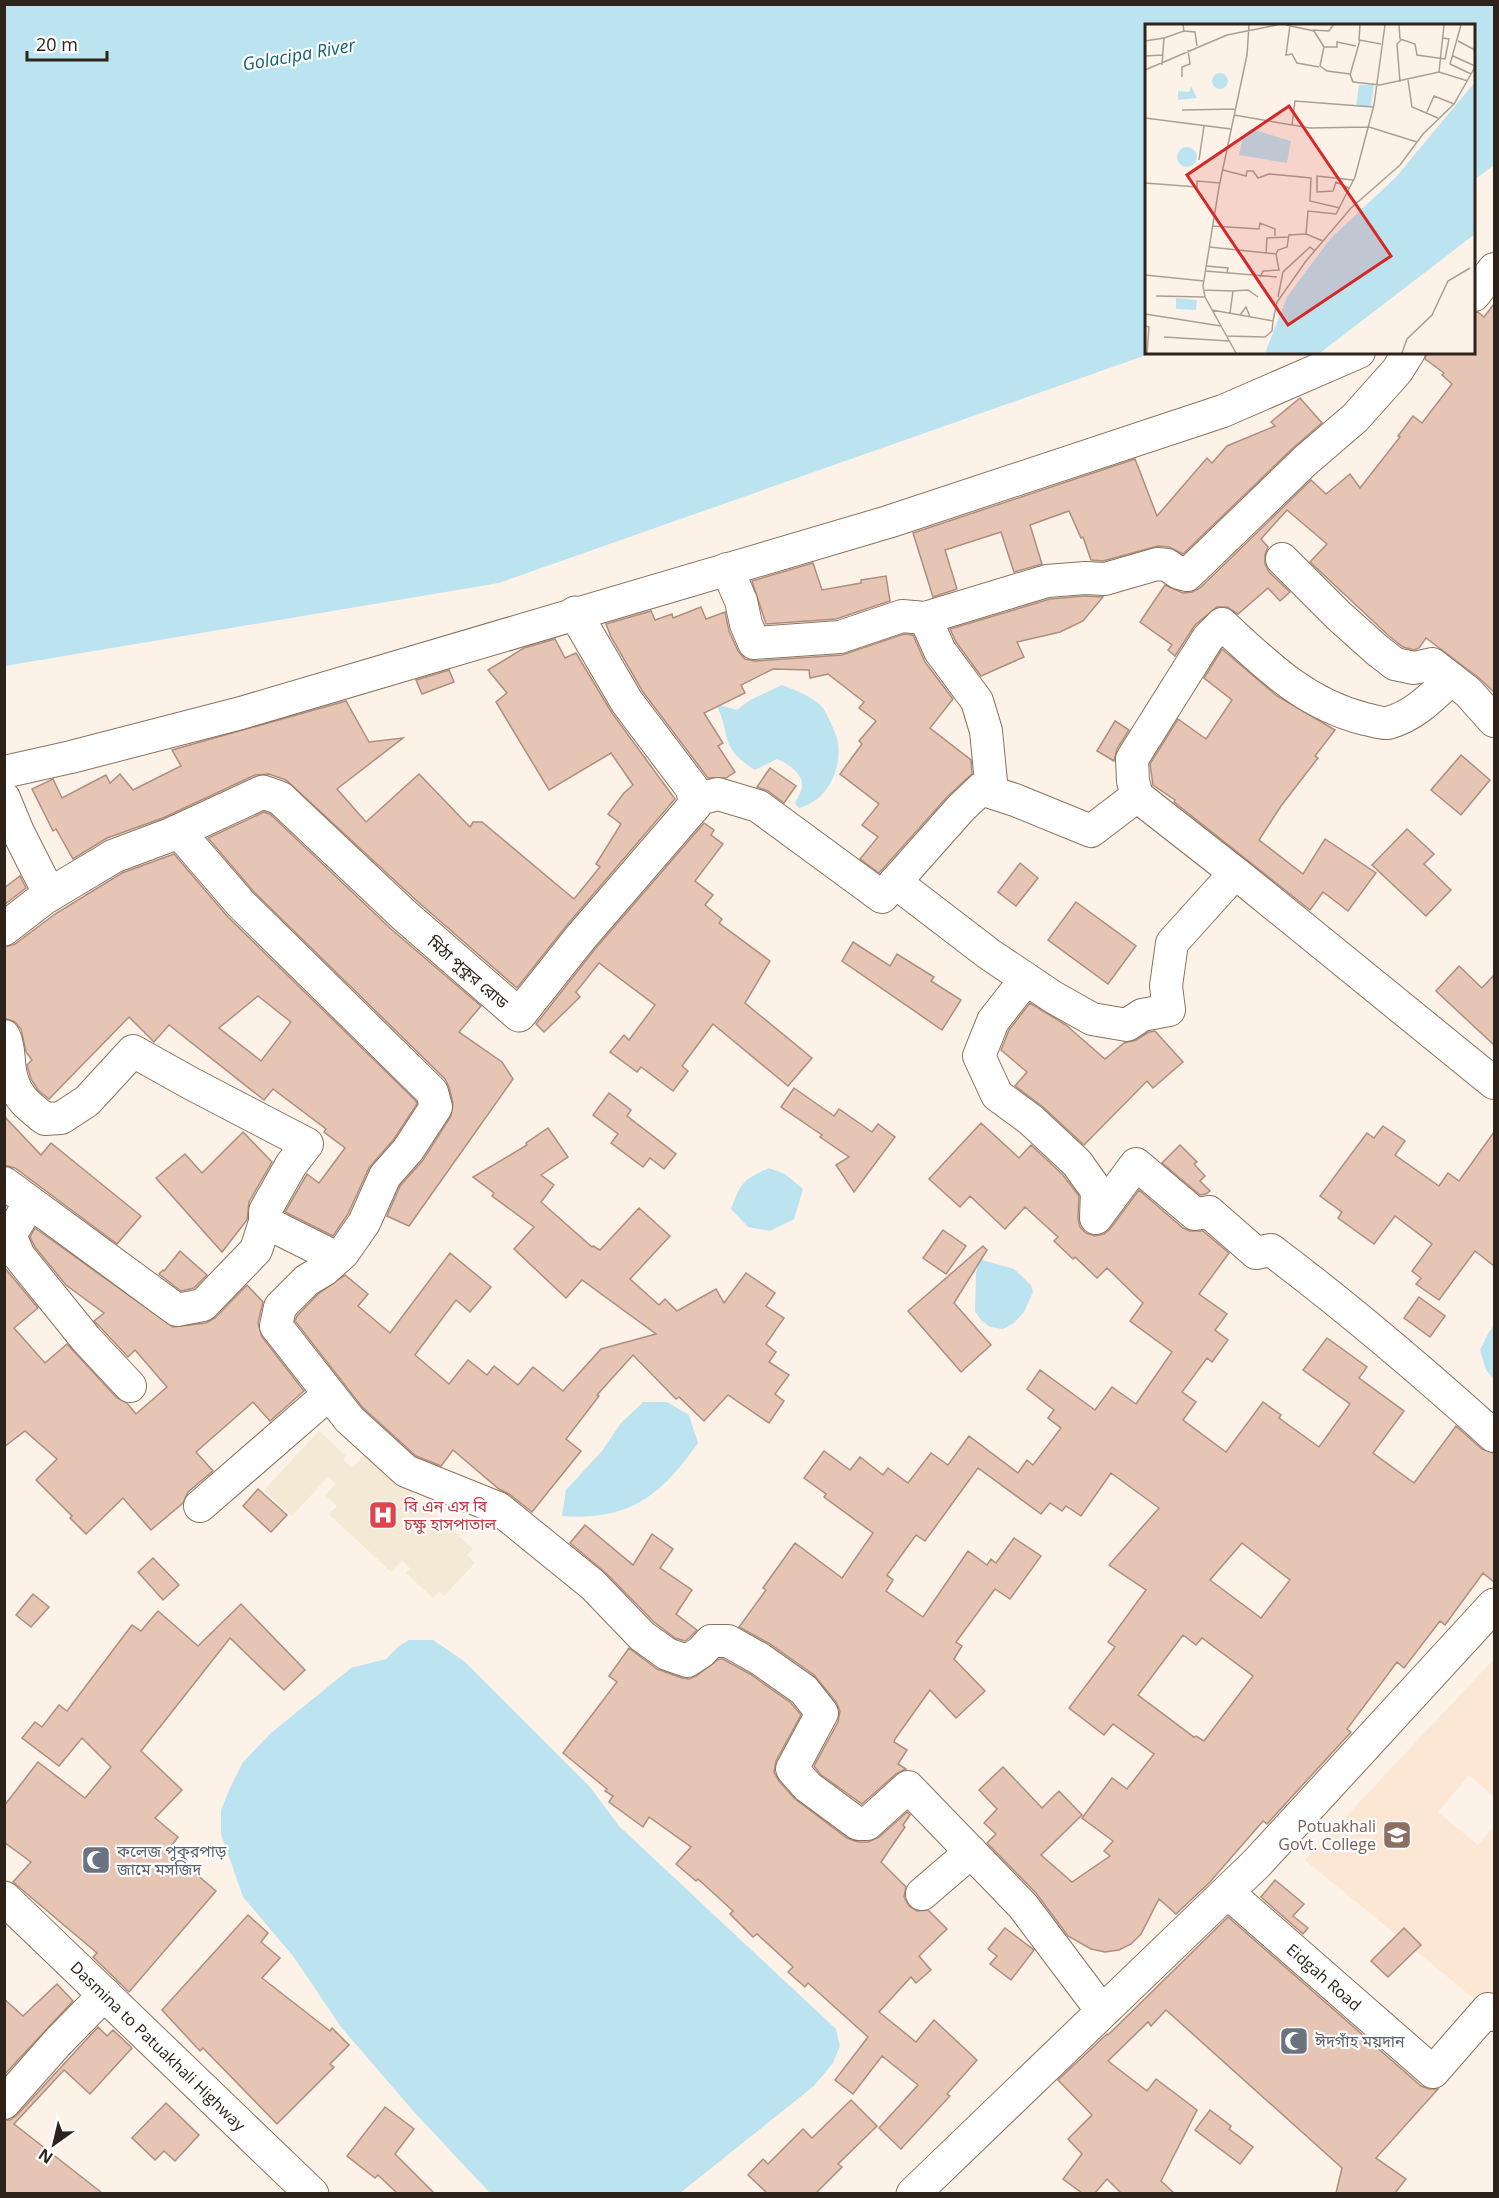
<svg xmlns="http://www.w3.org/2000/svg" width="1499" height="2198" viewBox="0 0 1499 2198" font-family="'Open Sans','Noto Sans Bengali',sans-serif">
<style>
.built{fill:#fce7d5}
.medical{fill:#f3e9d4}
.water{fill:#bbe4f0}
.building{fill:#e7c5b5;stroke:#ae8e7e;stroke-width:1.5;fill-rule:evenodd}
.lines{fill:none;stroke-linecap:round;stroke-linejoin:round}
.minor-casing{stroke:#8b725c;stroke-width:34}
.tertiary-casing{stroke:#8b725c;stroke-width:35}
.minor{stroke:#fff;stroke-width:32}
.tertiary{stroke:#fff;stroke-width:33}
.labels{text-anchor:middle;stroke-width:4.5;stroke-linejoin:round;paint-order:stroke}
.street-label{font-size:16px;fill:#2e231a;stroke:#fff}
.health-label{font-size:16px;fill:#be3a42;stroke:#fff;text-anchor:start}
.education-label{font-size:16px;fill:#785e54;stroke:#fff;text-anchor:end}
.worship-label{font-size:16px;fill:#5b616d;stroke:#fff;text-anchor:start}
.water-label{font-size:18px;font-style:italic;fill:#136272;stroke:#fff}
.inset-road{fill:none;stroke:#aa9f96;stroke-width:1.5}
.view{fill:#d62828;fill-opacity:0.15;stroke:#d62828;stroke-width:3}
.inset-edge{fill:none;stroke:#2e231a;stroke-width:3}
</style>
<rect width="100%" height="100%" fill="#fdf2e8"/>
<polygon class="built" points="1494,1659 1494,1797 1469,1775 1438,1812 1478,1845 1494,1826 1494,2015 1305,1860"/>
<polygon class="medical" points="319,1431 346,1456 343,1460 352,1468 367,1452 473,1549 467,1555 475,1563 444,1596 439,1591 433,1598 406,1573 410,1568 402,1561 391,1572 329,1514 337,1506 325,1495 336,1484 328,1477 292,1516 264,1490"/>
<g class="water">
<polygon points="5,4 1494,5 1494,165 1474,180 1474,26 1146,26 1146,352 1152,353 499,583 5,666"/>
<path d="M782 685C793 689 816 698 823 708 827 714 837 735 838 742 842 770 827 801 799 808L795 804C796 799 799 796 801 791 807 775 788 764 777 759L755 770C718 747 732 736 716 704L737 710 750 700Z"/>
<path d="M769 1168 785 1174 803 1189 794 1219 770 1231 748 1227 731 1209C741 1182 743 1180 769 1168Z"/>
<polygon points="979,1259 1014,1269 1031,1285 1033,1292 1024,1312 1014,1323 1003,1329 990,1327 981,1320 975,1311 976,1274"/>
<polygon points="1494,1325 1494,1379 1486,1370 1480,1350 1489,1332"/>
<path d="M643 1402H667L689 1415 698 1443C661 1496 629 1521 562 1516L566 1490 602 1451 621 1423Z"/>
<polygon points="409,1640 433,1640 464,1661 590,1787 619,1826 836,2029 840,2046 833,2063 814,2086 680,2193 490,2193 415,2113 341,2027 293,1956 243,1897 221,1834 221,1810 230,1788 243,1762 271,1733 351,1668 386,1659 399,1646"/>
</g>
<g class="building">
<polygon points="1494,304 1494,692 1479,678 1426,638 1419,648 1414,650 1403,647 1389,636 1310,562 1327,544 1287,510 1261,539 1268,547 1265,555 1265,564 1269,572 1290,592 1280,601 1268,588 1238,614 1227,607 1217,607 1195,625 1175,656 1168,650 1172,645 1140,622 1165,585 1183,593 1192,592 1200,588 1311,480 1326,494 1350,474 1360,488 1400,437 1398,436 1413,416 1422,423 1452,384 1442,375 1444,373 1425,359 1427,352 1473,352 1473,313 1478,312 1484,317"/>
<polygon points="1300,398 1322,423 1293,448 1183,554 1169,547 1158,546 1103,561 1091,560 1083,537 1081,538 1069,511 1030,525 1042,564 1014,572 1001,532 945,550 957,589 933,597 913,533 1135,459 1157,516 1207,458 1212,463 1227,446 1275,426 1271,422"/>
<polygon points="813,563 822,590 861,583 861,580 886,576 890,601 836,619 766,624 752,581"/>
<polygon points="1085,596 1103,597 1083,621 1060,632 1017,642 1024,657 981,676 956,642 950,629 1050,599"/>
<polygon points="701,607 706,619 725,612 729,631 738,651 745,659 755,661 842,655 904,634 913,635 925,662 953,699 930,728 971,760 972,774 948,796 879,873 860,859 878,837 862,825 879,804 840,774 862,744 859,741 876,721 859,708 864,702 828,674 810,678 809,670 773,669 741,685 745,693 704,713 723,743 718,746 735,772 726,778 708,778 643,692 611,637 606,624 651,611 655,620 672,614 673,618"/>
<polygon points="555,639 565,658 576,653 612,713 675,799 567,925 517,988 417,901 286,780 269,774 255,775 163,818 107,838 73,859 56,829 53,831 32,789 53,779 62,798 106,775 110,783 120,774 133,790 181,766 172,750 346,701 369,742 403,738 337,789 366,822 419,774 470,827 473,822 482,822 574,899 600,867 596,864 621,824 608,814 624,793 633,785 611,753 549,790 496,702 507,693 488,670 524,648"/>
<polygon points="1222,649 1277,696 1335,730 1315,756 1318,758 1281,806 1259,840 1303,874 1325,839 1376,873 1348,911 1323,892 1310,910 1174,802 1175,800 1153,785 1150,764 1178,719 1206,739 1232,700 1204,678"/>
<polygon points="449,670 454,682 422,694 416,680"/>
<polygon points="1115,721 1129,730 1117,749 1114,761 1097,751"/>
<polygon points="1461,755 1490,780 1461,815 1431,790"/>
<polygon points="770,768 796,786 784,803 768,791 757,787"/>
<polygon points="264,812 270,814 391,929 481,1006 459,1032 502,1062 513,1079 409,1226 387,1216 400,1186 423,1160 451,1116 453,1103 449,1087 445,1079 254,892 208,838"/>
<polygon points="704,823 714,830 711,835 723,844 695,881 713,895 705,905 722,919 719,923 770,961 745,1003 812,1058 788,1086 713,1024 682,1066 688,1071 673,1091 641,1067 637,1072 610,1052 624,1035 629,1040 655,1005 599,963 576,992 580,997 544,1032 536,1024 595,949"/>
<polygon points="1407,829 1434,854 1424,864 1451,890 1426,916 1372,865"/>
<path d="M174 854 228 917 416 1101 417 1104 394 1139 369 1168 348 1214 333 1236 285 1212 307 1174 319 1183 345 1148 324 1132 326 1129 273 1089 264 1100 169 1025 154 1042 129 1017 49 1099 38 1090 31 1079 27 1065 32 1060 26 1052 21 1029 15 1022 4 1018V947L15 944 55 914 122 873ZM258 996 291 1022 261 1061 219 1028Z"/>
<polygon points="1020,863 1038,878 1016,906 998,892"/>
<polygon points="20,876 26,888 4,905 4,888"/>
<polygon points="1076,902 1136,946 1108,984 1048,940"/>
<polygon points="853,942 890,966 897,954 934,977 931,981 961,1000 942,1030 842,961"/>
<polygon points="1459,966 1482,988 1494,975 1494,1045 1436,991"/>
<polygon points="1030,1003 1066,1025 1105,1059 1124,1043 1136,1040 1149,1032 1155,1031 1183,1062 1153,1088 1147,1081 1084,1145 1043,1107 1015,1086 1027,1072 1001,1050 1009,1030"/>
<polygon points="794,1088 834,1116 839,1109 872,1132 878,1124 895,1137 854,1192 836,1165 849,1157 820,1137 822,1135 781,1107"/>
<polygon points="609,1093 631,1110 627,1116 676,1154 664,1169 650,1158 643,1167 611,1143 618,1134 593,1115"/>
<polygon points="4,1116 41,1155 51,1143 141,1216 117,1244 15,1168 4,1165"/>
<path d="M981 1123 1019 1158 1031 1145 1063 1175 1079 1196 1078 1218 1080 1227 1086 1233 1095 1236 1104 1234 1110 1229 1139 1190 1183 1228 1190 1231H1203L1229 1253 1199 1294 1227 1314 1215 1330 1228 1340 1212 1362 1207 1358 1182 1392 1196 1402 1183 1420 1226 1452 1263 1402 1281 1415 1279 1418 1319 1447 1350 1404 1303 1370 1327 1338 1367 1367 1359 1378 1404 1411 1373 1453 1414 1483 1456 1426 1482 1449 1494 1453V1582L1483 1573 1445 1625 1440 1621 1404 1668 1397 1662 1347 1729 1351 1732 1267 1824 1263 1821 1210 1882 1176 1914 1159 1899 1141 1934 1131 1944 1119 1950 1105 1952 1091 1949 1068 1936 1036 1893 987 1843 996 1834 984 1823 997 1809 979 1790 1003 1767 1042 1808 1059 1791 1082 1815 1041 1855 1072 1882 1110 1856 1104 1851 1113 1841 1082 1818 1112 1778 1127 1789 1154 1754 1113 1724 1104 1735 1069 1708 1115 1647 1108 1642 1146 1590 1109 1565 1159 1508 1111 1473 1081 1516 1066 1506 1062 1511 1050 1503 1041 1514 978 1468 925 1541 916 1535 887 1575 893 1580 886 1591 923 1617 968 1551 987 1565 991 1559 996 1563 1014 1538 1041 1556 1010 1599 995 1589 956 1642 962 1646 954 1659 985 1691 956 1718 930 1690 895 1739 894 1742 907 1750 898 1764 906 1769 896 1774 862 1804 820 1774 814 1766 838 1722 840 1711 836 1702 814 1675 770 1644 739 1627 766 1590 763 1588 795 1543 842 1578 873 1533 824 1497 826 1494 804 1478 824 1451 850 1470 860 1457 883 1475 888 1468 908 1483 931 1453 948 1465 969 1436 1018 1473 1027 1460 1033 1465 1061 1428 1048 1418 1054 1410 1027 1389 1040 1370 1095 1410 1112 1387 1136 1404 1172 1352 1130 1321 1143 1303 1107 1268 1097 1278 1075 1257 1073 1259 1054 1241 1058 1237 1025 1207 1005 1229 970 1196 960 1207 929 1179ZM1242 1543 1290 1580 1261 1618 1210 1580ZM1183 1635 1196 1645 1202 1638 1253 1676 1204 1741 1196 1736 1194 1737 1138 1695Z"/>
<polygon points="1383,1126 1405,1141 1395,1155 1439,1186 1448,1173 1459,1181 1494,1132 1494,1266 1475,1251 1439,1300 1416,1284 1421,1278 1412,1271 1432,1244 1395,1216 1374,1244 1338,1218 1342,1212 1320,1196 1367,1133 1374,1138"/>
<polygon points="548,1128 568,1157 541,1175 554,1185 541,1202 592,1247 593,1246 600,1250 639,1208 670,1236 630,1279 659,1305 665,1299 677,1311 716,1289 724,1303 746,1273 775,1293 766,1306 784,1318 766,1344 776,1352 769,1362 789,1375 775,1394 784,1401 769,1423 728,1395 704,1421 679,1397 676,1399 633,1355 597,1395 599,1396 566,1439 581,1451 532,1512 509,1494 499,1489 453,1450 441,1466 416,1456 362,1407 295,1321 297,1316 318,1294 345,1275 368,1294 358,1306 390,1333 450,1253 491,1287 470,1312 456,1300 415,1355 449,1384 468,1360 487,1375 494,1366 518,1385 533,1367 563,1391 601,1349 656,1334 582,1280 566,1298 514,1249 534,1227 492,1196 494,1193 473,1177 527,1145 526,1143"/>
<polygon points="243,1132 272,1162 249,1202 247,1220 222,1252 156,1178 185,1154 202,1173"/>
<polygon points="1180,1145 1197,1162 1194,1164 1205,1176 1200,1181 1210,1191 1206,1194 1200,1195 1162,1163"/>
<polygon points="35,1228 173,1327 206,1323 215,1318 247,1285 263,1302 258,1323 262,1337 304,1391 270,1421 253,1402 196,1452 213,1471 188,1492 183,1503 151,1530 123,1498 86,1534 70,1518 72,1516 36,1480 57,1459 25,1431 4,1447 4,1267 38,1308 14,1328 45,1363 67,1344 117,1398 127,1403 136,1414 167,1387 135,1350 128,1357 100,1327 94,1321 104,1313 66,1285 35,1247 30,1237"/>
<polygon points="943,1230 966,1246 946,1274 923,1258"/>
<polygon points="983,1246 987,1250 954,1303 991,1345 961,1372 908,1311"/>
<polygon points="180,1251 207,1275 194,1288 181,1291 159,1274 163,1270 164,1271"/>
<polygon points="1419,1297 1445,1316 1430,1337 1404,1318"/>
<polygon points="258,1489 287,1515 271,1532 243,1506"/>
<polygon points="585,1525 633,1565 652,1534 673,1549 660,1568 692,1590 676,1614 697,1630 689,1638 685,1641 675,1638 654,1622 606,1573 570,1543"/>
<polygon points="153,1558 179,1585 163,1600 138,1572"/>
<polygon points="33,1594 49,1607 31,1627 16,1615"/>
<polygon points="241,1604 305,1670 284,1690 230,1638 141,1751 182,1790 155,1818 178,1837 168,1850 216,1891 129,1992 93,1957 97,1953 13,1882 31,1862 4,1842 4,1806 38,1762 85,1798 111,1767 82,1738 59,1766 22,1738 35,1722 42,1727 59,1705 67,1711 132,1625 141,1631 158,1611 198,1646"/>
<polygon points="629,1648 657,1669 682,1678 689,1679 696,1676 719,1659 723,1659 750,1674 791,1703 801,1715 776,1761 774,1772 779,1781 795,1799 847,1838 858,1842 868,1842 879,1837 907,1812 910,1815 903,1825 905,1827 881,1862 906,1887 904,1897 909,1906 917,1911 928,1910 947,1929 919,1956 931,1970 916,1983 911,1977 879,2012 916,2042 934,2020 977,2060 947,2094 950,2096 901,2149 879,2128 918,2085 882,2056 853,2094 835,2080 868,2037 808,1983 805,1987 788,1972 793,1967 757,1934 753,1937 730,1914 733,1911 698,1879 696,1881 676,1864 691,1847 649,1817 643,1827 609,1802 613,1796 605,1791 607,1789 563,1753 617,1682 609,1676"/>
<polygon points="1275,1880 1304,1904 1293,1916 1308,1928 1303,1934 1261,1897"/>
<polygon points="248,1915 268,1933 261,1942 280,1958 262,1978 330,2031 332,2028 349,2045 330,2064 334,2067 277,2124 203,2048 200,2051 162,2010"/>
<polygon points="1228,1917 1421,2086 1429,2089 1438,2089 1376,2158 1406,2179 1395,2193 1336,2193 1342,2168 1166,2010 1151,2026 1148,2022 1108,2061 1147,2091 1156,2079 1197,2110 1161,2181 1174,2193 1121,2193 1107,2179 1095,2193 1082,2193 1063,2179 1082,2154 1068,2139 1092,2115 1058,2080 1107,2034 1108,2035"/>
<polygon points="1005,1928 1034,1950 1011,1980 990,1964 997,1956 988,1949"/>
<polygon points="1404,1928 1421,1945 1388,1977 1371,1961"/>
<polygon points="57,1984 73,2001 4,2075 4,1999 23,2016"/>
<polygon points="98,2027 107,2036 113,2030 132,2048 90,2094 64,2070 14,2124 102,2193 4,2193 4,2120 10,2120 17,2115"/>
<polygon points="851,2100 877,2126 838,2164 842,2167 816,2193 767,2193 748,2175 763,2159 768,2164 803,2129 812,2138"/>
<polygon points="166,2103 199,2135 175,2161 164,2151 155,2160 132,2138"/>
<polygon points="385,2107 414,2129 395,2154 434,2193 397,2193 378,2175 375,2178 347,2156"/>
<polygon points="1210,2110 1231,2126 1229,2129 1253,2147 1240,2164 1195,2130"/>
</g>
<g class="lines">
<g class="minor-casing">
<g id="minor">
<polyline points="1474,295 1494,269"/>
<polyline points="1282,559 1339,616 1377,650 1395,664 1414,668 1432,664 1468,692 1494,721"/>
<polyline points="727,569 741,601 746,624 754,643 840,637 902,616 925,618 1047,581 1085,578 1105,579 1157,564 1167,565 1179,573 1187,575 1305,461 1355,418 1397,371 1409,352"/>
<polyline points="925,618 940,651 977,701 986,731 992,792"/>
<polyline points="4,772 71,757 241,713 888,522 1223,411 1359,352"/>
<path d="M1137 796 1133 781 1132 759 1208 638 1222 624C1266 665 1305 704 1365 719 1372 720 1381 724 1388 723 1414 716 1432 697 1451 679"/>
<polyline points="4,798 18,832 50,895"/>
<polyline points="695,800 718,794 758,806 882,897 961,808 981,789 1015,800 1091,831 1137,796 1243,879 1494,1083"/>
<polyline points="178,831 241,904 432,1092 436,1107 408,1150 385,1176 364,1223 343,1253 324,1270 307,1280 280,1307 276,1326 349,1419 406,1471 498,1508 593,1585 642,1636 667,1654 687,1661 701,1652 711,1641 728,1641 760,1659 804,1690 822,1713 792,1769 808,1787 858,1824 867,1824 908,1787 1023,1906 1102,2011"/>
<polyline points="895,882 989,954 1053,997 1092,1019 1127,1025 1142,1015 1169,1010 1166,986 1172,943 1235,873"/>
<path d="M1026 979 993 1021 979 1056 997 1095 1031 1120 1077 1163 1097 1191 1096 1218 1136 1164 1195 1214 1209 1212 1256 1253 1271 1250C1348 1308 1422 1371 1494 1436"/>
<path d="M4 1036C11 1050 7 1065 12 1079 17 1098 31 1108 45 1119L61 1118 87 1101 133 1051 192 1084 307 1144 291 1165 265 1211V1222L256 1250 203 1305 177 1310 4 1183"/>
<polyline points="30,1203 10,1235 19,1256 86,1339 130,1386"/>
<polyline points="265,1222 337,1258"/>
<polyline points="200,1506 329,1394"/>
<polyline points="1227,1892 1433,2072 1488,2009 1494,2015"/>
<polyline points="922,1894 971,1852"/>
<polyline points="4,2103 58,2042 105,1994"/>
</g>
</g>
<g class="tertiary-casing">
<g id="tertiary">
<polyline points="4,929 44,898 114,856 170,835 263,792 280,798 404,915 519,1015 581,937 695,805 695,800 692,788 627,702 575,613"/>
<polyline points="4,1898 312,2194"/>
<polyline points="913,2194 1257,1863 1494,1605"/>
</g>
</g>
<use href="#minor" class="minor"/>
<use href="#tertiary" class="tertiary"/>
</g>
<defs>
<g id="hospital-square" transform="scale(1.5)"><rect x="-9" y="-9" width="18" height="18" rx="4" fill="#e0444e" stroke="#fff"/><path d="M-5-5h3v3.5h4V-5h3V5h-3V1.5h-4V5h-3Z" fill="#fff"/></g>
<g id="university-square" transform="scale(1.5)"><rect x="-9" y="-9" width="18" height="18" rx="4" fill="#8d6e63" stroke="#fff"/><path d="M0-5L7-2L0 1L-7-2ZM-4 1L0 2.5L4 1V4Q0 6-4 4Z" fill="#fff"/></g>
<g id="mosque-square" transform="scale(1.5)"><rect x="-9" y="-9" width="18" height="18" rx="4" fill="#6b7280" stroke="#fff"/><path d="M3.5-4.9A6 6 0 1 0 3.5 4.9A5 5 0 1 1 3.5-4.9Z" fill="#fff"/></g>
</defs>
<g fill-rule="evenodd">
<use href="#hospital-square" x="383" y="1515"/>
<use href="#university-square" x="1397" y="1835"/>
<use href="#mosque-square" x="96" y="1860"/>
<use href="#mosque-square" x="1294" y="2041"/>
</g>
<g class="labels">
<g class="street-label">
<text transform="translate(468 972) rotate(41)" y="6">মিঠা পুকুর রোড</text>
<text transform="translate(1324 1977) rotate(41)" y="6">Eidgah Road</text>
<text transform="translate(158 2046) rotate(44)" y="6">Dasmina to Patuakhali Highway</text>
</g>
<g class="health-label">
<text x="404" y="1512">বি এন এস বি<tspan x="404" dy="18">চক্ষু হাসপাতাল</tspan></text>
</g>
<g class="education-label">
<text x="1376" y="1832">Potuakhali<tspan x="1376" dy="18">Govt. College</tspan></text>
</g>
<g class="worship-label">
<text x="117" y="1857">কলেজ পুকুরপাড়<tspan x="117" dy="18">জামে মসজিদ</tspan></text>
<text x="1315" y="2047">ঈদগাঁহ ময়দান</text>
</g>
<g class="water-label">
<text transform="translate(299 55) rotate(-10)" y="6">Golacipa River</text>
</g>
</g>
<g transform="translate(1145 24)">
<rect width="330" height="330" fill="#fdf2e8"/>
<path d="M67 57a8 8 0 1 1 16 0a8 8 0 1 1-16 0ZM330 58V210L175 329H120L142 273 185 215 251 153ZM214 61H229L226 83 211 82ZM46 62 52 74 33 76V67L44 68ZM106 105 146 117 142 139 94 131 99 110ZM32 133a10 10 0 1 1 20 0a10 10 0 1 1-20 0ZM31 274 52 276 51 286 31 285Z" fill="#bbe4f0"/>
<path class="inset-road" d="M38 1 39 7 50 8 52 22M141 1 169 7 179 23 175 42 182 47 205 50 208 58 235 61 294 48 323 57M145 1 141 31 147 30 152 39 174 43M215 1 214 16 236 20M254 1 255 15 270 20 272 31 300 35 304 15 297 14M316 1 305 40 326 50M168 6 184 7 188 1M0 17 19 14M313 17 330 26M179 23H192V18L211 22M0 32 18 31M308 32 330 42M17 41 19 14 39 7M0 46 82 11 132 1M294 48 299 1M205 51 215 16M37 53V43L45 40 43 26M263 56 267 83 293 94M255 58 252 20 256 16M37 86 91 85M282 88 289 72 309 80M89 91 165 104 224 103 272 118M0 94 86 105M147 101 150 77 228 83M54 136 59 102M78 146 101 152 102 147H108L113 154 124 150 166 154 165 177 195 184M0 159 52 163V157L75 159M204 164 191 158 188 167 172 168V152L208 156M68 202 114 205 115 199 130 205V212M178 217 161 210 163 187 191 190 210 153 229 81 240 1M64 223 131 230 133 226 142 223 144 211 161 210M121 229 122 214 144 213M61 242 83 244 82 248M60 247 132 253M0 251 59 257M115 253 118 247 134 246 131 230M58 266 88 267M11 272 60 273M133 273 138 248 165 223 170 227M67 286 128 297 132 278 161 237 206 184 255 141 278 110 309 80 330 43M85 289 88 267 103 266 113 273M0 290 76 302M95 291 101 283 105 293M0 302 4 303 2 329M81 312 120 313 127 307 128 297M19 313 84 317M91 329 60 273 58 262 74 163 102 31 104 1M257 329 262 315 287 291 303 257 325 244"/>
<path class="view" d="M144 82 246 232 143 301 42 151Z"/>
<rect width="330" height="330" class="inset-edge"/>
</g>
<rect width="1499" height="2198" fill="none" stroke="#2e231a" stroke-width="12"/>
<g transform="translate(54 2144) rotate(214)" stroke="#ffffff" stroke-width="4.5" paint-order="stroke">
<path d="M0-4.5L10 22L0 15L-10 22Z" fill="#2e231a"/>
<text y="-9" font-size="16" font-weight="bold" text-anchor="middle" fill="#2e231a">N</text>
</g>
<path d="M27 51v9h80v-9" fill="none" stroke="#2e231a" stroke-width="3"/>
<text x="36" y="51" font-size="18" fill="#2e231a" stroke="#ffffff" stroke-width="4.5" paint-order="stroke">20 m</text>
</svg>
